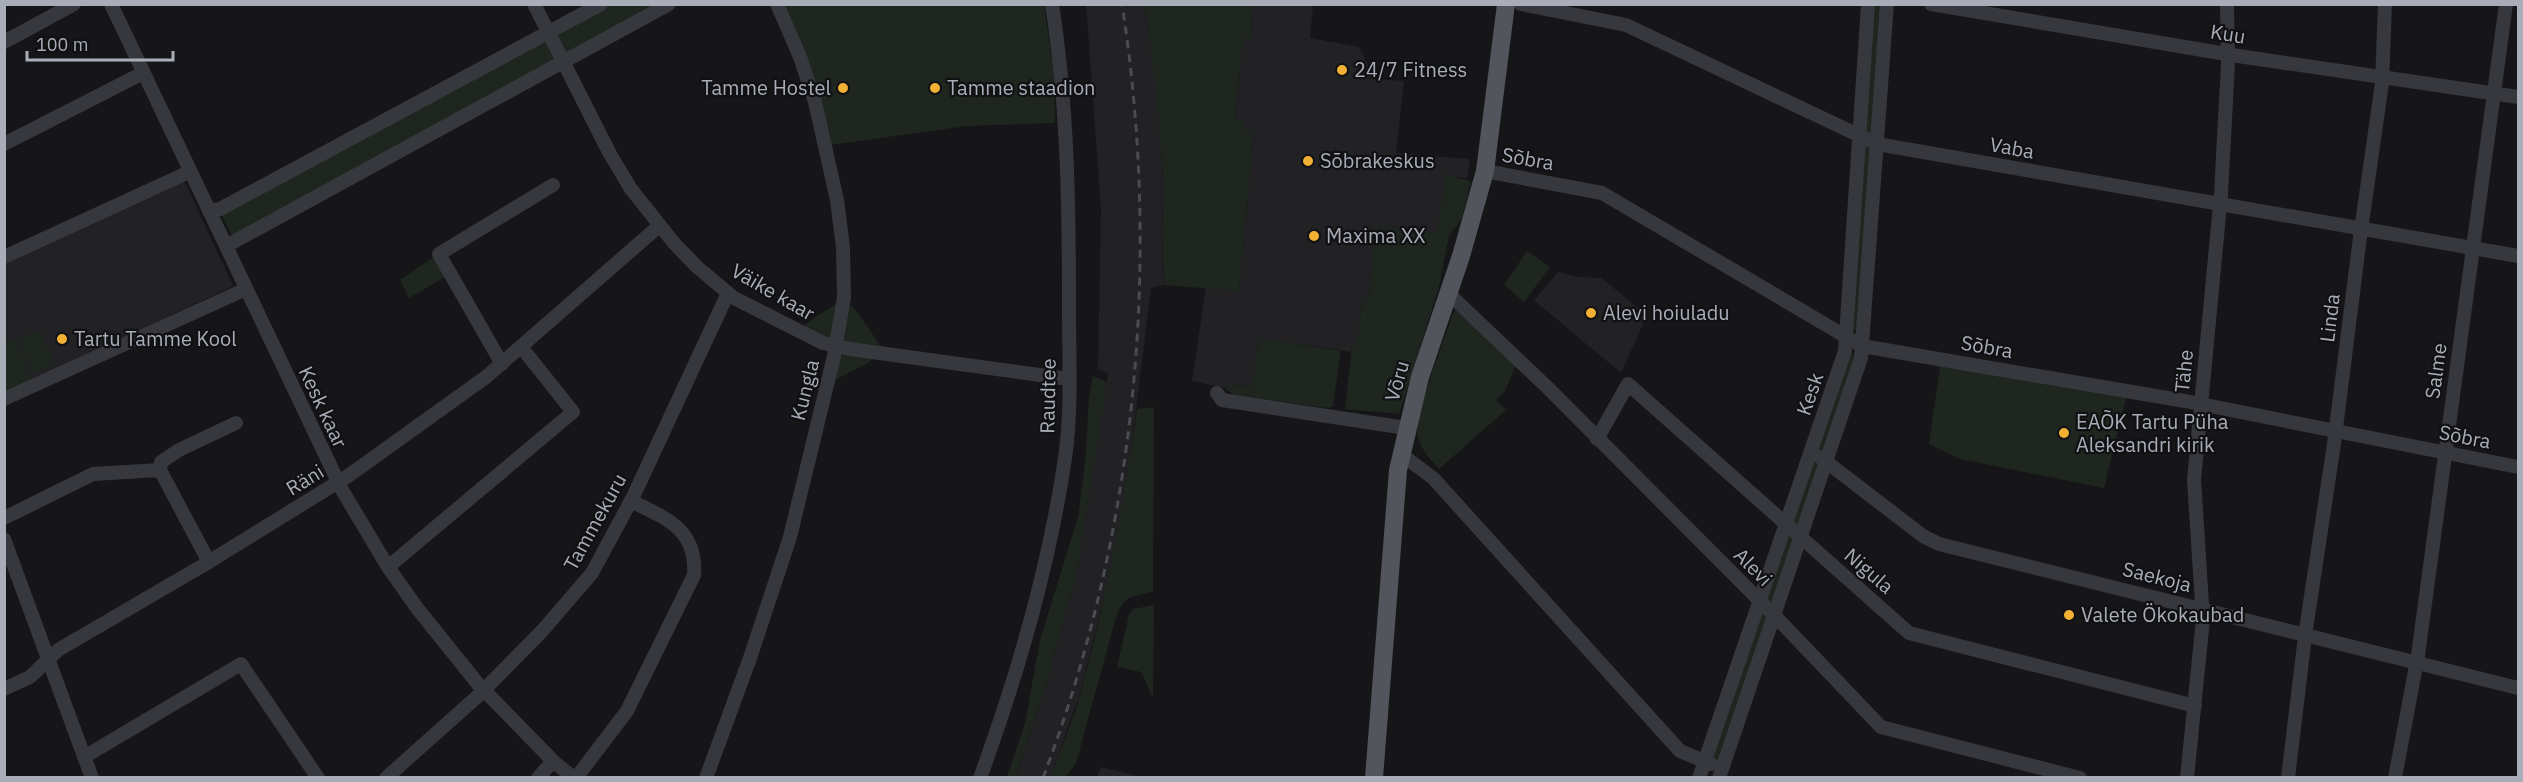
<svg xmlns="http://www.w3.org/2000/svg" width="2523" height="782" viewBox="0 0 2523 782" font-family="'IBM Plex Sans',sans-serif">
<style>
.built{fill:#222225}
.green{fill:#1e261f}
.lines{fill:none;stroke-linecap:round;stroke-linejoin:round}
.minor{stroke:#37383d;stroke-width:14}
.major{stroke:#53555c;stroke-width:18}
.rail{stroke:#4a4c52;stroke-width:3;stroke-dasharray:8 6;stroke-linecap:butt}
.poi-dot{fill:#f2b134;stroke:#111113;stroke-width:2}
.labels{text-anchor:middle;stroke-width:4.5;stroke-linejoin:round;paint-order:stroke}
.street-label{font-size:20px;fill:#a8adb8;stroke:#111113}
.poi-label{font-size:20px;fill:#a8adb8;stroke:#111113;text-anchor:start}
</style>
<rect width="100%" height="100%" fill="#161618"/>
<g class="built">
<polygon points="1086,5 1145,5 1160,117 1163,186 1162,267 1165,285 1151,288 1125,498 1110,572 1080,693 1051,777 1015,778 1043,695 1077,571 1108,373 1098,369 1101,207"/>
<polygon points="1252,5 1313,5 1310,38 1359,47 1375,79 1404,81 1396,153 1470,159 1467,178 1446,176 1437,233 1374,228 1369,300 1362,302 1357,345 1352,345 1351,352 1259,338 1252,387 1233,385 1232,389 1192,381 1206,288 1239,291 1254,132 1244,130 1235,121 1243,38 1251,38"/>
<polygon points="184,180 233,286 5,393 4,264"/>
<polygon points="1558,272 1580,277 1601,278 1647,315 1621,373 1534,300"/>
<polygon points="1101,767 1129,774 1142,777 1097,777"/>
</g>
<g class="green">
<polygon points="604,5 665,5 233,237 219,211"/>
<polygon points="782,5 1044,5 1054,72 1055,123 967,126 830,145"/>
<path d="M1145 5H1252L1251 39 1243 38 1235 120 1245 121 1244 130 1254 132 1239 291 1165 285C1160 250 1164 214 1163 179 1160 120 1153 63 1145 5Z"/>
<polygon points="1868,5 1887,5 1858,333 1851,329"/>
<polygon points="1446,175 1471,181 1462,218 1449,236 1439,287 1399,414 1345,409 1352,345 1357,345 1362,302 1369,299 1374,227 1437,233"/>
<polygon points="1527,251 1550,267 1524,302 1504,285"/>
<polygon points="438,254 450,274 409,298 400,280"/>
<polygon points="843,299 855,309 887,355 877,354 868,363 827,384 836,347 795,331"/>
<path d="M1456 310 1516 365 1505 391 1496 400 1506 410 1439 469C1431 460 1422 451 1418 438 1413 419 1446 334 1454 311Z"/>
<polygon points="39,330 55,364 33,374 17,340"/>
<polygon points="1259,338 1341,351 1333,406 1328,408 1234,395 1223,387 1232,389 1233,385 1252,387"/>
<polygon points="14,340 32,379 5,391 5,343"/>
<polygon points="1845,351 1861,358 1721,770 1707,755"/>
<polygon points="1941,360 2128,391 2104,488 1960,459 1929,444"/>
<polygon points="1093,376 1107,382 1077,571 1043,695 1015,777 1007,777 1025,723 1040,640 1078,517 1085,463 1089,398"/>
<path d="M1154 407 1153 592C1130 597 1126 594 1116 617L1076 763 1066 777H1051C1061 749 1073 720 1081 691 1106 598 1124 504 1137 409Z"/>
<polygon points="1154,605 1153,698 1141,672 1117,667 1129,614 1133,609"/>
</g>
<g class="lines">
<g class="minor">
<polyline points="111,4 342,490 388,567 417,608 478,684 554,762 574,778"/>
<polyline points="534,4 610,154 631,189 674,243 696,266 734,298 823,343 850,349 1069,379"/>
<polyline points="1521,4 1626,25 1877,144 2518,256"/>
<polyline points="1931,4 2238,56 2518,97"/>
<polyline points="4,42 74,4"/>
<polyline points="4,144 143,73"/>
<polyline points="1485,171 1602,193 1862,346 2185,401 2518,467"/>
<polyline points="209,211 220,209 601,4"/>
<polyline points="226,246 669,4"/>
<polyline points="4,257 189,172"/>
<polyline points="1448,293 1548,388 1775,616 1881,727 2080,778"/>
<polyline points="502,364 439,254 553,185"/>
<polyline points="1217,393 1222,400 1406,428"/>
<polyline points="4,399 246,289"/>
<polyline points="1597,439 1628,384 1909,633 2195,706"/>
<polyline points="1401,454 1433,478 1680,751 1711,764"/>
<polyline points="1820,457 1923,536 1939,544 2518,688"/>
<polyline points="160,470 161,462 179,450 236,423"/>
<polyline points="4,518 93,474 160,470 209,562"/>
<polyline points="4,539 92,778"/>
<polyline points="388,567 573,412 522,348"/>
<polyline points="4,689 30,677 58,650 202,566 348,476 486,377 659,226"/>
<polyline points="84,757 241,664 318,778"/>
<polyline points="386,778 479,695 543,630 592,573 633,497 728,293"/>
<polyline points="538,778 553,761"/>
<path d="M576 778 627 711 694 575C697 529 667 519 631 501"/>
<polyline points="706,778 750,658 790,537 834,356 844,297 843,247 837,200 815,102 800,57 777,4"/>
<path d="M980 778C1018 674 1049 567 1065 458 1072 410 1069 361 1069 312 1069 209 1068 107 1052 4"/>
<polyline points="1699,778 1845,351 1868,4"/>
<polyline points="1719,778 1861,358 1887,4"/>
<polyline points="2187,778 2203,619 2194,480 2221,194 2228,63 2227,4"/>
<polyline points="2288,778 2305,636 2334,444 2360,237 2382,83 2385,4"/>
<polyline points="2395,778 2418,655 2506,4"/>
</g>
<polyline class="major" points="1374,778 1398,470 1420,377 1461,256 1485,171 1506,4"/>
<path class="rail" d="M1043 778C1136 532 1162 263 1122 4"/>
</g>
<g class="poi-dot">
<circle cx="1342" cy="70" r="6"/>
<circle cx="843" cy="88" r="6"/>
<circle cx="935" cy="88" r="6"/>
<circle cx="1308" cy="161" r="6"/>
<circle cx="1314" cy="236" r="6"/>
<circle cx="1591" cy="313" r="6"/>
<circle cx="62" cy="339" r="6"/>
<circle cx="2064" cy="433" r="6"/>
<circle cx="2069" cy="615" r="6"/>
</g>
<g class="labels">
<g class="street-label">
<text transform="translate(2228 34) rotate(9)" y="7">Kuu</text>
<text transform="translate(2012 148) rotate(10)" y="7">Vaba</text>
<text transform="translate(1528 159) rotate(10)" y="7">Sõbra</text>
<text transform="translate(773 292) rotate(30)" y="7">Väike kaar</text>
<text transform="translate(2330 318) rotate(-83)" y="7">Linda</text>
<text transform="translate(1987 347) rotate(10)" y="7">Sõbra</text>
<text transform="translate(2184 371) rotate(-84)" y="7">Tähe</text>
<text transform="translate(2436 371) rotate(-82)" y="7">Salme</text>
<text transform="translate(1397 381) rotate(-74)" y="7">Võru</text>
<text transform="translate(805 390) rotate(-76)" y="7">Kungla</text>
<text transform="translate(1810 394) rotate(-71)" y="7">Kesk</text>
<text transform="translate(1048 396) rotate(-89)" y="7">Raudtee</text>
<text transform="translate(323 407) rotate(65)" y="7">Kesk kaar</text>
<text transform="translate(2465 437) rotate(11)" y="7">Sõbra</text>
<text transform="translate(305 480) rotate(-31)" y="7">Räni</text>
<text transform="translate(595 522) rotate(-61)" y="7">Tammekuru</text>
<text transform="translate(1753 567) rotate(45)" y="7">Alevi</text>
<text transform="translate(1869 571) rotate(41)" y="7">Nigula</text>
<text transform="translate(2157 577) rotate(14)" y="7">Saekoja</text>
</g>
<g class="poi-label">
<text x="1354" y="77">24/7 Fitness</text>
<text x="831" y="95" text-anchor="end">Tamme Hostel</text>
<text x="947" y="95">Tamme staadion</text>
<text x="1320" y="168">Sõbrakeskus</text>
<text x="1326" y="243">Maxima XX</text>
<text x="1603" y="320">Alevi hoiuladu</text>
<text x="74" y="346">Tartu Tamme Kool</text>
<text x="2076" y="429">EAÕK Tartu Püha<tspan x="2076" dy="23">Aleksandri kirik</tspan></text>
<text x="2081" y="622">Valete Ökokaubad</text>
</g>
</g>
<rect width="2523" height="782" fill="none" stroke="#a8adb8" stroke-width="12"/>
<path d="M27 51v9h146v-9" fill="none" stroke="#a8adb8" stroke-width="3"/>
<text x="36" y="51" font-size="18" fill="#a8adb8" stroke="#111113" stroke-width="4.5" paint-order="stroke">100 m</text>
</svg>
